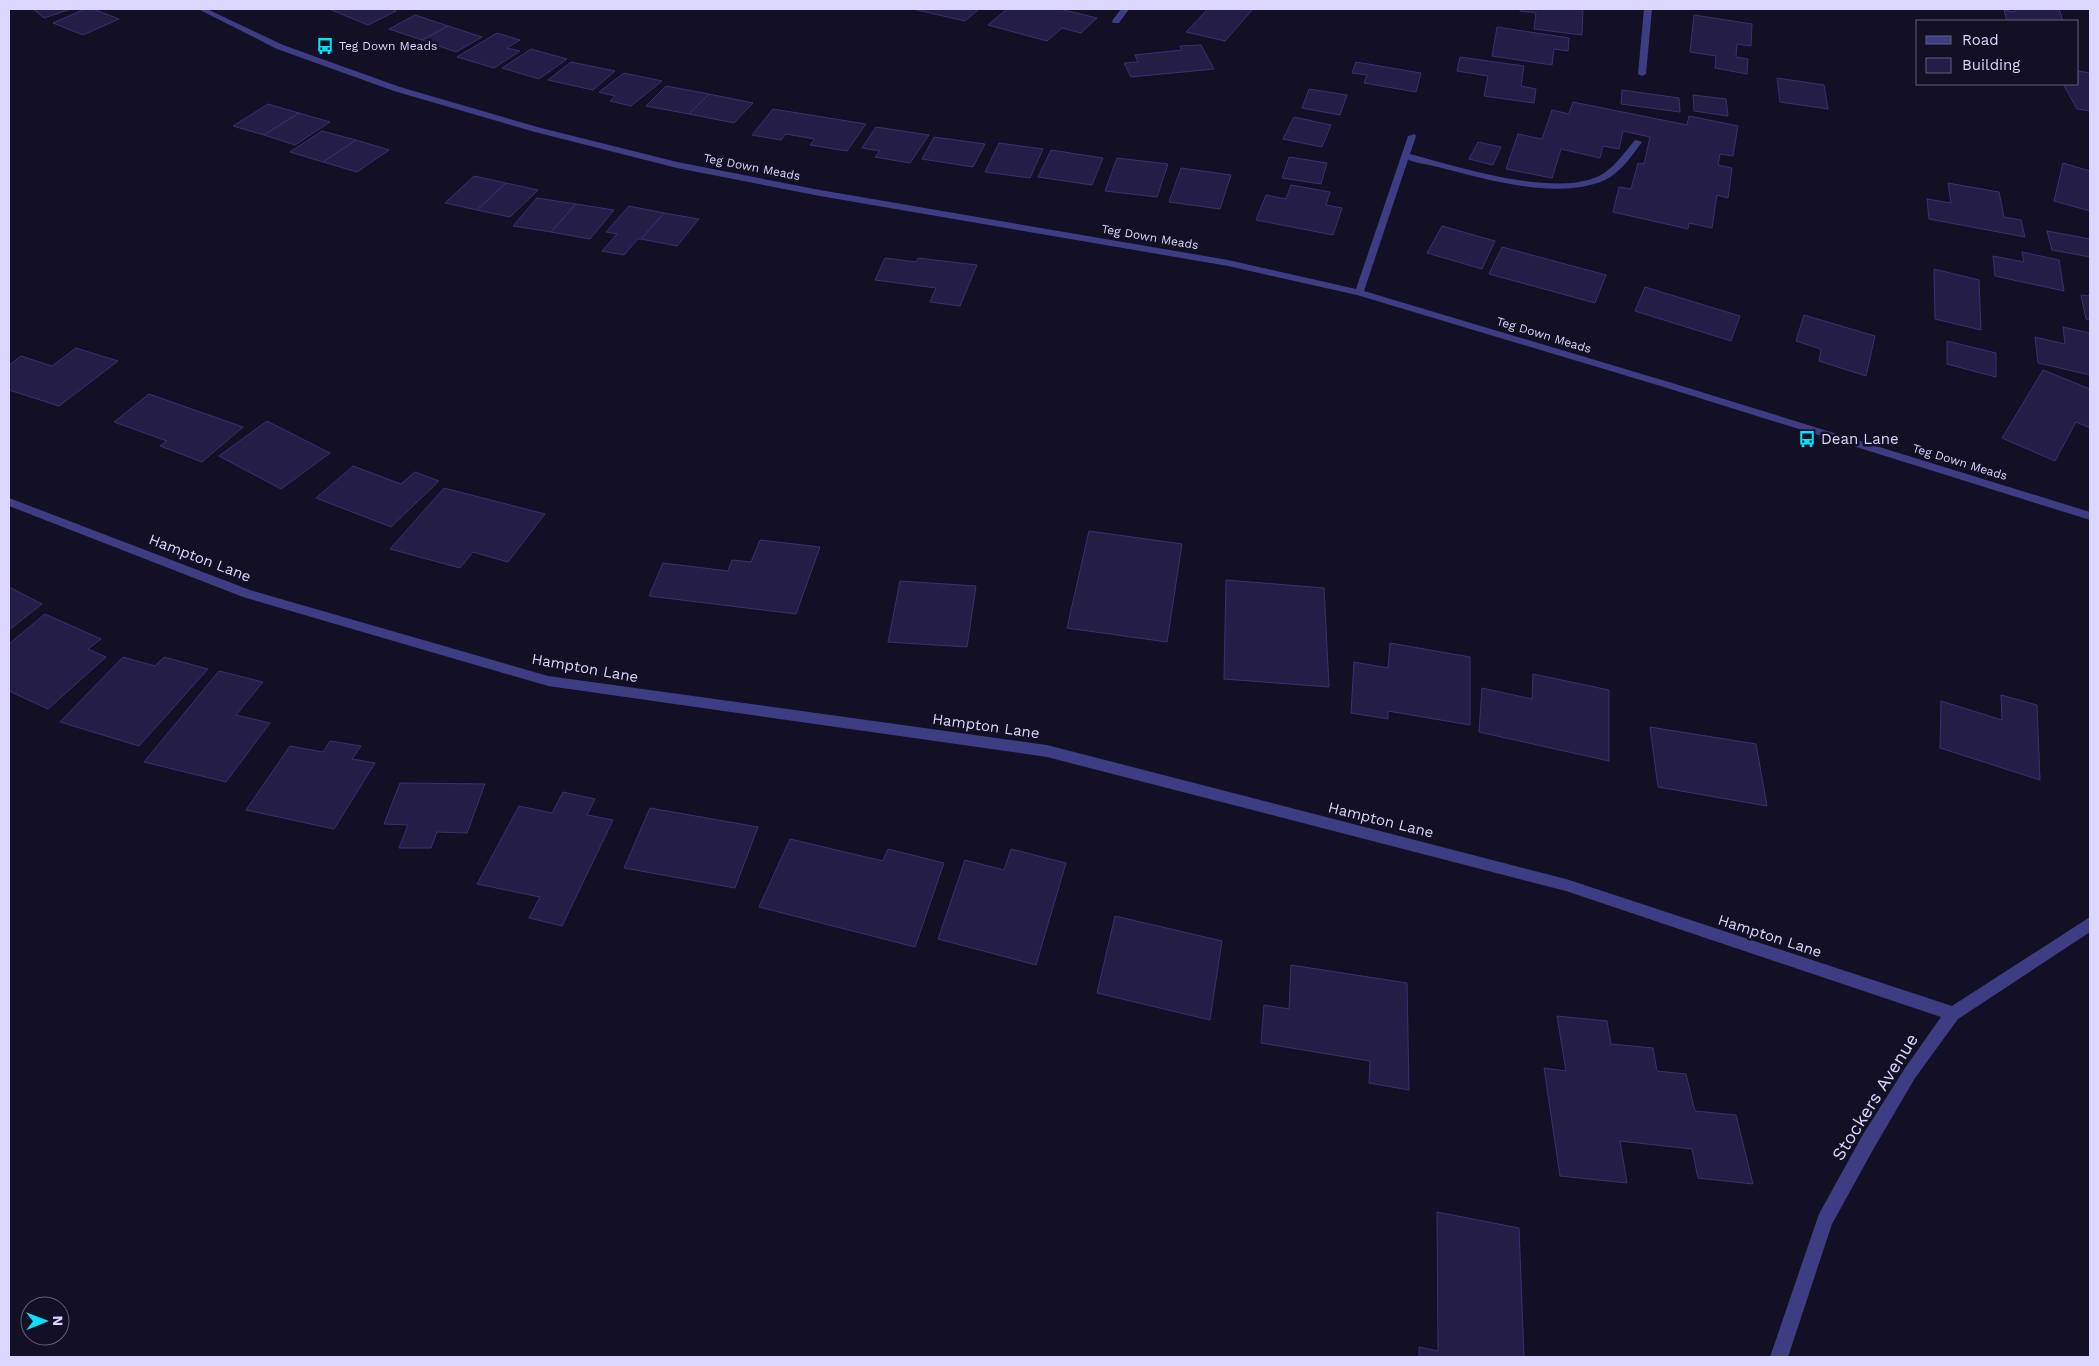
<svg xmlns="http://www.w3.org/2000/svg" width="2099" height="1366" viewBox="0 0 2099 1366" font-family="'Work Sans',sans-serif">
<style>
.building{fill:#241d46;stroke:#3c2f71}
.lines{fill:none;stroke-linecap:round;stroke-linejoin:round}
.service{fill:#3e3d83;fill-rule:evenodd}
.minor{fill:#3e3d83;fill-rule:evenodd}
.labels{text-anchor:middle;stroke-width:5;stroke-linejoin:round;paint-order:stroke}
.far-poi-label{font-size:12px;fill:#dad6fe;stroke:#131026;text-anchor:start}
.far-street-label{font-size:12px;fill:#dad6fe;stroke:#131026}
.poi-label{font-size:15px;fill:#dad6fe;stroke:#131026;text-anchor:start}
.street-label{font-size:15px;fill:#dad6fe;stroke:#131026}
.near-street-label{font-size:18px;fill:#dad6fe;stroke:#131026}
</style>
<rect width="100%" height="100%" fill="#131026"/>
<g class="building">
<polygon points="33,9 71,9 44,18"/>
<polygon points="85,9 93,9 119,19 83,35 53,23"/>
<polygon points="329,9 391,9 396,11 368,25"/>
<polygon points="913,9 979,9 965,21"/>
<polygon points="1007,9 1060,9 1097,18 1081,33 1062,28 1047,41 988,25"/>
<polygon points="1208,9 1253,9 1225,41 1186,32"/>
<polygon points="1520,9 1583,9 1582,35 1534,29 1536,13 1520,11"/>
<polygon points="2014,9 2059,9 2063,21 2007,21 2004,10 2015,12"/>
<polygon points="415,15 448,26 422,40 389,29"/>
<polygon points="1694,15 1752,24 1751,46 1737,44 1736,57 1748,59 1747,74 1715,68 1716,56 1690,52"/>
<polygon points="448,26 482,37 456,52 422,40"/>
<polygon points="1497,27 1569,38 1568,51 1554,49 1552,65 1492,56"/>
<polygon points="497,33 520,40 507,48 520,51 494,68 457,57"/>
<polygon points="1201,45 1214,69 1131,77 1124,63 1138,62 1135,55 1182,50 1180,46"/>
<polygon points="531,49 567,59 539,79 502,68"/>
<polygon points="1460,57 1524,66 1521,86 1536,89 1534,103 1484,96 1488,76 1457,71"/>
<polygon points="571,62 615,71 593,90 548,80"/>
<polygon points="1356,62 1421,73 1416,92 1364,83 1367,75 1352,73"/>
<polygon points="2078,71 2090,73 2090,111 2077,109 2063,84 2078,84"/>
<polygon points="624,73 662,81 631,106 610,101 615,96 599,92"/>
<polygon points="1777,78 1824,85 1828,109 1780,102"/>
<polygon points="666,86 709,94 689,114 646,106"/>
<polygon points="1309,89 1347,95 1340,115 1302,108"/>
<polygon points="1622,90 1679,98 1680,112 1621,104"/>
<polygon points="709,94 753,103 734,123 689,114"/>
<polygon points="1693,95 1726,99 1728,116 1694,111"/>
<polygon points="1573,102 1687,125 1689,116 1738,126 1733,156 1720,154 1718,165 1732,168 1728,198 1717,195 1712,228 1689,223 1688,229 1613,212 1619,187 1631,189 1638,163 1644,164 1650,137 1623,131 1619,149 1603,146 1600,158 1561,149 1552,178 1506,169 1518,134 1542,139 1552,110 1569,114"/>
<polygon points="268,104 299,113 264,135 233,126"/>
<polygon points="773,109 866,124 847,151 810,145 815,139 786,134 781,140 752,135"/>
<polygon points="299,113 330,122 295,145 264,135"/>
<polygon points="1294,117 1331,125 1322,147 1283,139"/>
<polygon points="876,127 929,135 910,163 875,157 880,151 862,148"/>
<polygon points="322,131 356,140 323,162 290,152"/>
<polygon points="934,137 985,144 973,167 922,159"/>
<polygon points="356,140 389,150 357,172 323,162"/>
<polygon points="1478,142 1501,147 1493,165 1469,159"/>
<polygon points="999,143 1043,149 1030,178 985,172"/>
<polygon points="1051,150 1103,158 1092,185 1038,177"/>
<polygon points="1289,157 1327,163 1321,184 1282,178"/>
<polygon points="1117,158 1168,164 1157,197 1105,191"/>
<polygon points="2063,163 2090,171 2090,211 2054,201"/>
<polygon points="1181,168 1231,175 1220,209 1169,202"/>
<polygon points="474,176 506,183 477,210 445,203"/>
<polygon points="506,183 538,190 510,217 477,210"/>
<polygon points="1948,183 1999,192 2004,217 2021,220 2025,237 1929,219 1927,199 1951,203"/>
<polygon points="1291,185 1330,192 1326,205 1342,208 1333,235 1256,220 1266,195 1286,199"/>
<polygon points="537,198 576,204 551,232 513,226"/>
<polygon points="576,204 614,210 590,239 551,232"/>
<polygon points="629,206 664,213 641,239 638,239 624,255 602,251 617,234 606,232"/>
<polygon points="664,213 699,219 677,246 641,239"/>
<polygon points="1442,226 1495,241 1482,269 1427,253"/>
<polygon points="2047,231 2090,239 2090,257 2052,250"/>
<polygon points="1502,247 1606,275 1595,303 1489,274"/>
<polygon points="2022,252 2059,260 2064,291 1995,276 1993,256 2024,262"/>
<polygon points="885,258 916,262 918,258 977,265 960,306 930,302 936,288 875,280"/>
<polygon points="1934,269 1979,280 1981,330 1935,319"/>
<polygon points="1645,287 1740,316 1731,341 1635,311"/>
<polygon points="2081,295 2090,296 2090,320 2086,319"/>
<polygon points="1804,315 1875,336 1866,376 1819,361 1821,349 1796,341"/>
<polygon points="2063,327 2090,333 2090,375 2038,363 2035,337 2065,344"/>
<polygon points="1947,341 1996,353 1996,377 1947,364"/>
<polygon points="76,348 118,361 59,406 9,390 9,365 21,356 52,366"/>
<polygon points="2043,370 2090,389 2090,428 2076,422 2055,461 2002,438"/>
<polygon points="149,394 243,427 202,462 160,446 167,441 114,422"/>
<polygon points="267,421 330,453 281,489 219,456"/>
<polygon points="353,466 401,484 415,472 439,481 391,527 316,498"/>
<polygon points="444,488 545,514 508,562 473,552 460,568 390,549"/>
<polygon points="1089,531 1182,544 1167,642 1067,628"/>
<polygon points="760,540 820,547 796,614 649,596 663,563 728,571 732,560 751,562"/>
<polygon points="1226,580 1324,588 1329,687 1224,679"/>
<polygon points="900,581 976,586 967,647 888,642"/>
<polygon points="9,587 42,604 9,630"/>
<polygon points="45,614 101,639 88,649 106,657 48,709 9,691 9,644"/>
<polygon points="1390,643 1470,657 1470,725 1388,711 1388,719 1351,713 1354,662 1388,668"/>
<polygon points="123,657 155,666 164,657 208,669 139,746 60,722"/>
<polygon points="219,671 263,682 236,715 270,723 226,782 144,762"/>
<polygon points="1533,674 1609,690 1609,761 1479,732 1482,688 1532,699"/>
<polygon points="2001,695 2037,705 2040,780 1940,748 1941,701 2002,720"/>
<polygon points="1650,727 1756,744 1767,806 1658,787"/>
<polygon points="330,741 361,746 352,759 375,763 334,829 246,810 290,746 323,752"/>
<polygon points="400,783 485,784 467,833 437,832 431,848 399,848 408,825 384,824"/>
<polygon points="563,792 595,799 587,815 613,820 562,926 529,918 540,897 477,884 519,806 552,813"/>
<polygon points="650,808 758,827 735,888 624,868"/>
<polygon points="790,839 883,861 888,849 944,863 915,947 759,907"/>
<polygon points="1011,849 1066,863 1036,965 938,939 965,860 1004,870"/>
<polygon points="1115,916 1222,941 1210,1020 1097,993"/>
<polygon points="1291,965 1407,983 1409,1090 1369,1083 1370,1061 1261,1043 1264,1005 1289,1009"/>
<polygon points="1557,1016 1607,1021 1611,1044 1653,1048 1657,1071 1686,1074 1695,1111 1736,1115 1753,1184 1698,1178 1692,1149 1620,1141 1627,1183 1560,1176 1544,1068 1566,1071"/>
<polygon points="1437,1212 1519,1228 1524,1357 1419,1357 1419,1347 1438,1351"/>
</g>
<g class="lines">
<path class="service" d="M1635 140 1642 142C1632 156 1620 173 1605 180 1558 201 1485 179 1438 167 1427 164 1410 163 1402 156L1406 153C1456 166 1549 197 1597 177 1613 170 1624 153 1635 140Z"/>
<g class="minor">
<polygon points="198,9 207,9 283,45 400,87 541,128 677,162 820,190 1228,260 1356,289 1408,136 1415,134 1416,136 1364,291 1672,383 2090,512 2090,520 1664,387 1357,295 1228,266 820,196 677,168 535,132 394,91 277,49"/>
<polygon points="1121,9 1129,9 1119,23 1113,23 1112,21"/>
<polygon points="1644,9 1652,9 1646,74 1642,76 1638,74"/>
<polygon points="9,498 250,590 548,676 1047,745 1566,879 1952,1006 2090,917 2090,932 1958,1019 1915,1078 1874,1148 1832,1224 1788,1357 1770,1357 1819,1214 1862,1136 1905,1068 1941,1017 1566,891 1047,757 548,686 243,597 9,506"/>
</g>
</g>
<defs>
<g id="bus-bare" transform="scale(1.35)"><path d="M-5-6H5V4H4V6H2V4H-2V6H-4V4H-5ZM-3.5-4V0h7V-4ZM-3.5 1.2v1.5H-2V1.2ZM2 1.2v1.5H3.5V1.2Z" fill="#09e2f6" stroke="#131026" stroke-width="2.5" paint-order="stroke"/></g>
</defs>
<g fill-rule="evenodd">
<use href="#bus-bare" x="325" y="46"/>
<use href="#bus-bare" x="1807" y="439"/>
</g>
<g class="labels">
<g class="far-poi-label">
<text x="339" y="50">Teg Down Meads</text>
</g>
<g class="far-street-label">
<text transform="translate(752 167) rotate(11)" y="4">Teg Down Meads</text>
<text transform="translate(1150 237) rotate(10)" y="4">Teg Down Meads</text>
<text transform="translate(1544 335) rotate(17)" y="4">Teg Down Meads</text>
<text transform="translate(1960 462) rotate(17)" y="4">Teg Down Meads</text>
</g>
<g class="poi-label">
<text x="1821" y="444">Dean Lane</text>
</g>
<g class="street-label">
<text transform="translate(200 558) rotate(21)" y="5">Hampton Lane</text>
<text transform="translate(585 668) rotate(10)" y="5">Hampton Lane</text>
<text transform="translate(986 726) rotate(8)" y="5">Hampton Lane</text>
<text transform="translate(1381 820) rotate(14)" y="5">Hampton Lane</text>
<text transform="translate(1770 936) rotate(18)" y="5">Hampton Lane</text>
</g>
<g class="near-street-label">
<text transform="translate(1875 1097) rotate(-58)" y="6">Stockers Avenue</text>
</g>
</g>
<rect width="2099" height="1366" fill="none" stroke="#dad6fe" stroke-width="20"/>
<rect x="1916" y="20" width="162" height="65" fill="#131026" stroke="#635f7c"/>
<rect x="1926" y="36" width="25" height="8" fill="#3e3d83" stroke="#635f7c"/>
<text x="1962" y="45" font-size="15" fill="#dad6fe">Road</text>
<rect x="1926" y="58" width="25" height="15" fill="#241d46" stroke="#635f7c"/>
<text x="1962" y="70" font-size="15" fill="#dad6fe">Building</text>
<g transform="translate(45 1321) rotate(89)"><circle r="24" fill="#131026" stroke="#635f7c"/>
<path d="M0-4L9 19L0 12L-9 19Z" fill="#09e2f6"/>
<text y="-8" font-size="14" font-weight="bold" text-anchor="middle" fill="#dad6fe">N</text>
</g>
</svg>
